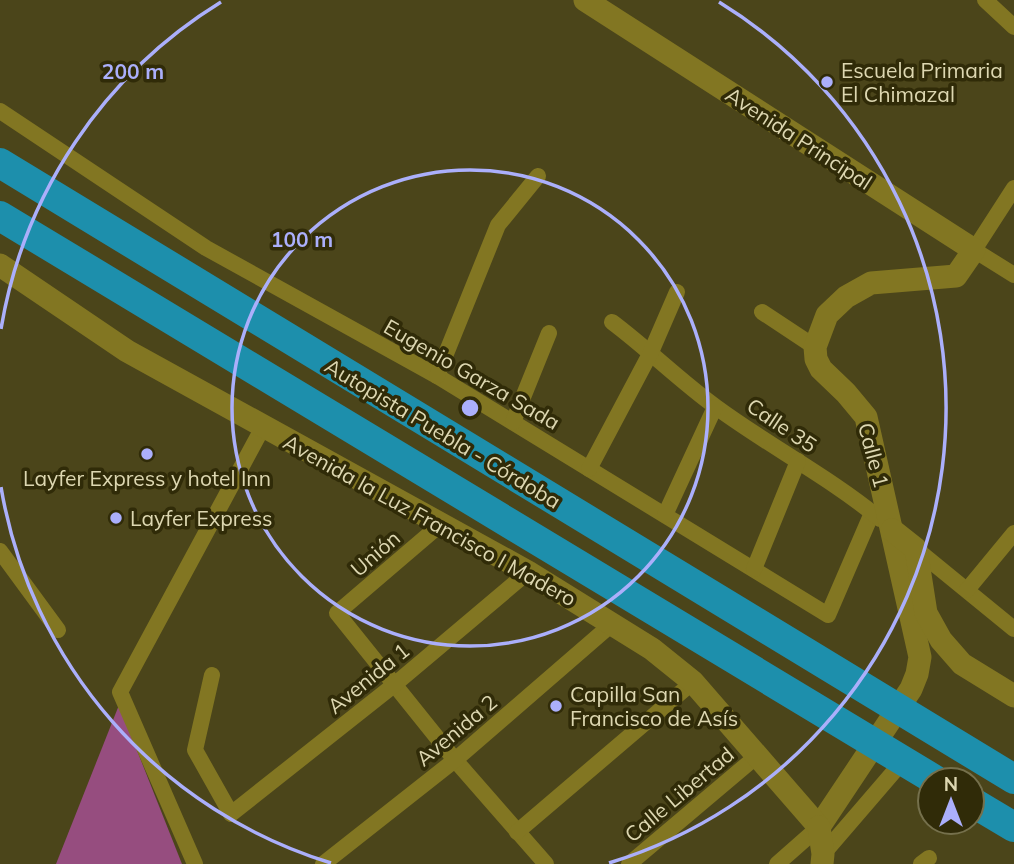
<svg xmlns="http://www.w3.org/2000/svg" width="1014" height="864" viewBox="0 0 1014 864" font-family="Mulish,sans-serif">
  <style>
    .green { fill: #964d7f }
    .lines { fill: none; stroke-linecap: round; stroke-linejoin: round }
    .street { stroke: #827622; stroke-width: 16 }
    .secondary { stroke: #827622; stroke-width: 23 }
    .highway { stroke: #1d8fac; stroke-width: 30 }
    .ring { fill: none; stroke: #abaffb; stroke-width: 3.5 }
    .poi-dot { fill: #abaffb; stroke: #302b08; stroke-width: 2.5 }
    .labels { text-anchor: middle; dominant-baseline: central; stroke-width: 7; stroke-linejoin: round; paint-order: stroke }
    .poi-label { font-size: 21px; fill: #ddd7b1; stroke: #302b08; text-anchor: start }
    .street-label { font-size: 21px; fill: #ddd7b1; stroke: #302b08 }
    .centre { fill: #abaffb; stroke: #302b08; stroke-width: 3.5 }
    .ring-label { font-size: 21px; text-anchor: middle; font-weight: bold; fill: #abaffb; stroke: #302b08; stroke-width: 7; stroke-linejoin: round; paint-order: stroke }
  </style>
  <rect width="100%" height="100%" fill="#4b451a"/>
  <!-- green -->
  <path class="green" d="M119,705L182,864H56Z"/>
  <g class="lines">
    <!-- street -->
    <g class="street">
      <path d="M985,0L1014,27"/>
      <path d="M0,111L206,248L437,376L828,615L872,513"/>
      <path d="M1014,188L974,250L1014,275"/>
      <path d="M762,312L815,347"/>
      <path d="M612,322C648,349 680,381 716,407C769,446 829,477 880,519"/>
      <path d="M437,376L498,225L538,176"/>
      <path d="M513,422L549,333"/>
      <path d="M589,469L651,352L677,292"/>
      <path d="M665,515L715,407"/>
      <path d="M441,524L337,613L455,760L546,864"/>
      <path d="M916,549L1014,629"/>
      <path d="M0,551L58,630"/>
      <path d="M754,569L798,461"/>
      <path d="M967,590L1014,533"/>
      <path d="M212,675L195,750L231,814L394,685L528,572"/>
      <path d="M517,832L693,682"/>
      <path d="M823,854L903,761"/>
      <path d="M195,864L120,692L263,427"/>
      <path d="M323,864L455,760L612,624"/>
      <path d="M629,864L757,756"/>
      <path d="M777,864L819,827"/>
      <path d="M921,864L929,858"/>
    </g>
    <!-- secondary -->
    <g class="secondary">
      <path d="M585,0L974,250L956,276L871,283L846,297L827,315L815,347L816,359L821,369L846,393L866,417L920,657L917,674L911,689L819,827"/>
      <path d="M0,265L127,351L528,572L652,649L693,682L819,827"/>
      <path d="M892,530L916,549L926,613L941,640L962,664L1014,696"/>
      <path d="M819,827L823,854L822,864"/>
    </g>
    <!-- highway -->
    <g class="highway">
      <path d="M0,163L1014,779"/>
      <path d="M0,216L935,780"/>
      <path d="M972,802L1014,827"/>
    </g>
  </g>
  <!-- distance rings -->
  <g class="ring">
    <circle cx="470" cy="408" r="238"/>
    <path d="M331 863A476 476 0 0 1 1 487M1 329A476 476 0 0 1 221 2M719 2A476 476 0 0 1 609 863"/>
  </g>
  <!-- markers -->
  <g class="poi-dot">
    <circle cx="827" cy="82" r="7"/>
    <circle cx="147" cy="454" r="7"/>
    <circle cx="116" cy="518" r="7"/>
    <circle cx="556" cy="706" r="7"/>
  </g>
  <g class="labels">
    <!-- poi labels -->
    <g class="poi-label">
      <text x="841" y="70">Escuela Primaria<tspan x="841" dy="24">El Chimazal</tspan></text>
      <text x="147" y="478" text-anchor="middle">Layfer Express y hotel Inn</text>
      <text x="130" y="518">Layfer Express</text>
      <text x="570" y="694">Capilla San<tspan x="570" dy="24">Francisco de Asís</tspan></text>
    </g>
    <!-- street labels -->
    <g class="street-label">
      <text transform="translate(799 138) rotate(33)">Avenida Principal</text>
      <text transform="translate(472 374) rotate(30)">Eugenio Garza Sada</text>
      <text transform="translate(782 425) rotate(34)">Calle 35</text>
      <text transform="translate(443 433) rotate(31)">Autopista Puebla - Córdoba</text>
      <text transform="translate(874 455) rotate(75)">Calle 1</text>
      <text transform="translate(430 520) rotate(29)">Avenida la Luz Francisco I Madero</text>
      <text transform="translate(375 553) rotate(-41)">Unión</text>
      <text transform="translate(368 678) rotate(-39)">Avenida 1</text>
      <text transform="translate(456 730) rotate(-40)">Avenida 2</text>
      <text transform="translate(679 794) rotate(-40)">Calle Libertad</text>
    </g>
  </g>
  <circle cx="470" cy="408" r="10" class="centre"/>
  <g class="ring-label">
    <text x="133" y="79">200 m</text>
    <text x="302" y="247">100 m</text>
  </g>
  <!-- north arrow -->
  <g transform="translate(951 801)"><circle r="33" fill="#302b08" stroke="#75704c" stroke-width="2"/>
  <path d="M0-5L12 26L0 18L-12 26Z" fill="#abaffb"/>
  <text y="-10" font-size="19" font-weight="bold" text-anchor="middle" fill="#ddd7b1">N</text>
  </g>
</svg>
